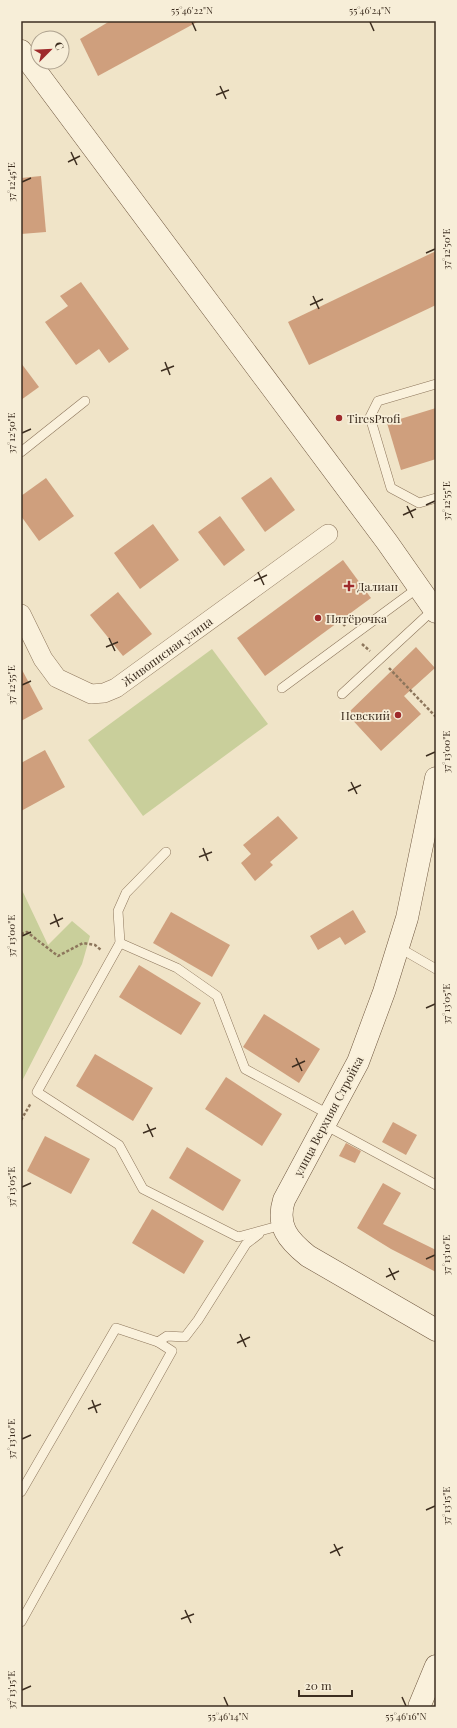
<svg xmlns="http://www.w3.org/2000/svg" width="457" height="1728" viewBox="0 0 457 1728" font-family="'Playfair Display',serif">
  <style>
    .green { fill: #c9cf9b }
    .building { fill: #cf9f7d }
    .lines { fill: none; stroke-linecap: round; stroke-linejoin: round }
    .lane-casing { stroke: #8d765c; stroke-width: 10 }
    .street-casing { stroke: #8d765c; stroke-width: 20 }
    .secondary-casing { stroke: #6f573f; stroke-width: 23 }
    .path { stroke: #8d765c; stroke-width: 2.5; stroke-dasharray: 3 2; stroke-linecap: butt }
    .lane { stroke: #faf1dc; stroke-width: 9 }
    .street { stroke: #faf1dc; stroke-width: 19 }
    .secondary { stroke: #faf1dc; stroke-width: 22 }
    .ticks { fill: none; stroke: #3d2e20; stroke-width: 1.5 }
    .poi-dot { fill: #9e2a2b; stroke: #f7eed8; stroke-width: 1.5 }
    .labels { text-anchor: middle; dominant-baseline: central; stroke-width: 3.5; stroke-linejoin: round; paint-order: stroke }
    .poi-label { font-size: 12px; fill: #3d2e20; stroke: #f7eed8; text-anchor: start }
    .street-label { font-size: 12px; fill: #3d2e20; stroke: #f7eed8 }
    .neatline { fill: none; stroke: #3d2e20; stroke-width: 1.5 }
    .ticks-label { font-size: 10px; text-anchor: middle; fill: #3d2e20 }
  </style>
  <rect width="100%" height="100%" fill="#f0e4c8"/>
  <!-- green -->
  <g class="green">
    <path d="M212,649L268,724L143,816L88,740Z"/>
    <path d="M21,888L48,945L72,921L90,936L82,964L21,1083Z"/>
  </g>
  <!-- building -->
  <g class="building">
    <path d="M110,21H199L98,76L80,39Z"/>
    <path d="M41,176L46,232L21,234V178Z"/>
    <path d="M436,251V305L309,365L288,322Z"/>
    <path d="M81,282L129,349L109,363L99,349L76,365L45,322L68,306L60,296Z"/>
    <path d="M21,363L39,387L21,400Z"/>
    <path d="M436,408V459L401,470L387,423Z"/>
    <path d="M271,477L295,510L265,532L241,498Z"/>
    <path d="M46,478L74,516L39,541L21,516V496Z"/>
    <path d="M220,516L245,550L224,566L198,532Z"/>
    <path d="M153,524L179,560L140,589L114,553Z"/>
    <path d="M343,560L371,598L265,676L237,638Z"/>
    <path d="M118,592L152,634L123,656L90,615Z"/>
    <path d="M416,647L435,668L404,696L421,714L381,751L347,714Z"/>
    <path d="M21,668L43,709L21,721Z"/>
    <path d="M45,750L65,787L21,811V763Z"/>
    <path d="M278,816L298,838L270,862L273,865L255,881L241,863L251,854L243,845Z"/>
    <path d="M353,910L366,932L345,945L340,937L318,950L310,936Z"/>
    <path d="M171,912L230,945L212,977L153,943Z"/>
    <path d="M139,965L201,1003L181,1035L119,997Z"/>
    <path d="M264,1014L320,1049L299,1083L243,1047Z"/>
    <path d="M95,1054L153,1088L133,1121L76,1086Z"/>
    <path d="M226,1077L282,1114L262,1146L205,1109Z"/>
    <path d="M393,1122L417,1135L406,1155L382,1142Z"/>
    <path d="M45,1136L90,1159L71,1194L27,1171Z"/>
    <path d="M346,1143L361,1151L355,1163L339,1156Z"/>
    <path d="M187,1147L241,1180L223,1211L169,1178Z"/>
    <path d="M383,1183L401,1193L383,1224L436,1250V1272L391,1249L357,1228Z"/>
    <path d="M152,1209L204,1241L184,1274L132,1243Z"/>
  </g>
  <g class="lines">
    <defs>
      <g id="lane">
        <path d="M436,384L378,401L370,417L391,488L419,503L436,498"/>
        <path d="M21,452L85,401"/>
        <path d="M282,688L419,587"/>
        <path d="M342,694L434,609"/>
        <path d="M166,852L126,893L118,911L120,943L37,1092L119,1145L143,1189L238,1237L282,1225"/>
        <path d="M120,943L177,968L217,996L245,1069L330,1115"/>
        <path d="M398,947L436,969"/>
        <path d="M325,1125L436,1185"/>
        <path d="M21,1492L116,1328L158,1342"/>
        <path d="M21,1622L172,1351L158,1342L167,1336L185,1337L198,1320L246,1244L259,1234"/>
      </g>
      <g id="street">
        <path id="s1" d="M21,614L43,659L57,678L91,694L104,693L116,688L328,534"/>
      </g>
      <g id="secondary">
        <path d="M21,51L387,542L436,612"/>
        <path d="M436,778L407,918L384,992L358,1062L284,1200C276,1226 288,1240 308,1256L436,1330"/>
        <path d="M419,1707L436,1666"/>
      </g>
    </defs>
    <!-- lane casing -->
    <use href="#lane" class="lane-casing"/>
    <!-- street casing -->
    <use href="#street" class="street-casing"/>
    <!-- secondary casing -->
    <use href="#secondary" class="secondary-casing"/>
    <!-- path -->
    <g class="path">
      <path d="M340,620L345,626"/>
      <path d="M362,644L370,651"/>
      <path d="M389,668L436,717"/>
      <path d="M21,934L27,932L58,956L83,943L95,945L101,950"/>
      <path d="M21,1120L31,1103"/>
    </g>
    <!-- lane -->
    <use href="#lane" class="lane"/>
    <!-- street -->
    <use href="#street" class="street"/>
    <!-- secondary -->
    <use href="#secondary" class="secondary"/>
  </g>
  <!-- ticks -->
  <path class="ticks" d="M192,22L196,31M370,22L374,31M220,86L226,99M216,95L229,90M71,152L77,165M68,162L80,156M22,182L31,178M426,253L435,249M313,296L319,309M310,305L323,299M165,362L170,375M161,371L174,366M22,433L31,429M426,505L435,501M407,506L413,518M403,515L416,509M258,572L264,585M254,581L267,575M109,638L115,651M106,647L118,642M22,685L31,681M426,756L435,752M351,782L357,794M348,791L361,785M203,848L208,861M199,857L212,852M54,914L59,927M50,924L63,918M22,936L31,932M426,1008L435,1004M296,1058L302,1071M292,1067L305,1061M147,1124L153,1137M143,1133L156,1128M22,1187L31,1183M426,1259L435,1255M389,1268L395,1280M386,1277L399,1271M240,1334L246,1347M237,1343L250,1337M92,1400L97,1413M88,1409L101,1404M22,1439L31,1435M426,1510L435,1506M334,1544L340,1556M330,1553L343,1547M185,1610L191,1623M181,1619L194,1614M22,1690L31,1686M224,1697L228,1706M402,1697L406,1706"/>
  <!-- markers -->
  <g class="poi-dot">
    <circle cx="339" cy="418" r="4"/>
    <path d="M347 580h4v4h4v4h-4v4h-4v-4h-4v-4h4z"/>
    <circle cx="318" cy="618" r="4"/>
    <circle cx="398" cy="715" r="4"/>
  </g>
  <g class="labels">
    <!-- poi labels -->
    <g class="poi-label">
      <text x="347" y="418">TiresProfi</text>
      <text x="357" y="586">Далиан</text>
      <text x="326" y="618">Пятёрочка</text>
      <text x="390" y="715" text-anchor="end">Невский</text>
    </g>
    <!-- street labels -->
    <g class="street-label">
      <text stroke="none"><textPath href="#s1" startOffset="200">Живописная улица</textPath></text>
      <text transform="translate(328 1116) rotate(-62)">улица Верхняя Стройка</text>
    </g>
  </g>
  <!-- border -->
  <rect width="457" height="1728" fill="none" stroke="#f7eed8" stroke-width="44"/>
  <!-- north arrow -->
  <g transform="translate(50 50) rotate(66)"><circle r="19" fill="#f7eed8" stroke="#ada18e"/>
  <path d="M0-3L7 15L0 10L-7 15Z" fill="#9e2a2b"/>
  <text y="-6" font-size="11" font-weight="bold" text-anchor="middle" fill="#3d2e20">С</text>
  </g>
  <!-- scale -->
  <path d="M299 1690v6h53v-6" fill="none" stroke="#3d2e20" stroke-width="2"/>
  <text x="305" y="1690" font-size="12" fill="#3d2e20" stroke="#f7eed8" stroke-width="3" paint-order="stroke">20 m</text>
  <rect x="22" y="22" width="413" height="1684" class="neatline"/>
  <g class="ticks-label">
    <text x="192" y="14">55°46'22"N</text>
    <text x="370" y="14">55°46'24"N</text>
    <text transform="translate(11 182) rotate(-90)" y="4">37°12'45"E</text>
    <text transform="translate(446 249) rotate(-90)" y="4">37°12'50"E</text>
    <text transform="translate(11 433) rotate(-90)" y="4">37°12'50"E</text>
    <text transform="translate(446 501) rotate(-90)" y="4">37°12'55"E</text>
    <text transform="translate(11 685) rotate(-90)" y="4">37°12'55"E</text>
    <text transform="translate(446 752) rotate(-90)" y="4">37°13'00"E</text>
    <text transform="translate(11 936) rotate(-90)" y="4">37°13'00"E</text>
    <text transform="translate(446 1004) rotate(-90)" y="4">37°13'05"E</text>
    <text transform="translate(11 1187) rotate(-90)" y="4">37°13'05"E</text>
    <text transform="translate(446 1255) rotate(-90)" y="4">37°13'10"E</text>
    <text transform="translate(11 1439) rotate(-90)" y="4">37°13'10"E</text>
    <text transform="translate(446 1506) rotate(-90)" y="4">37°13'15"E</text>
    <text transform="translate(11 1690) rotate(-90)" y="4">37°13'15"E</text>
    <text x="228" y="1720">55°46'14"N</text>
    <text x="406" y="1720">55°46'16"N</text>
  </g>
</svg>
